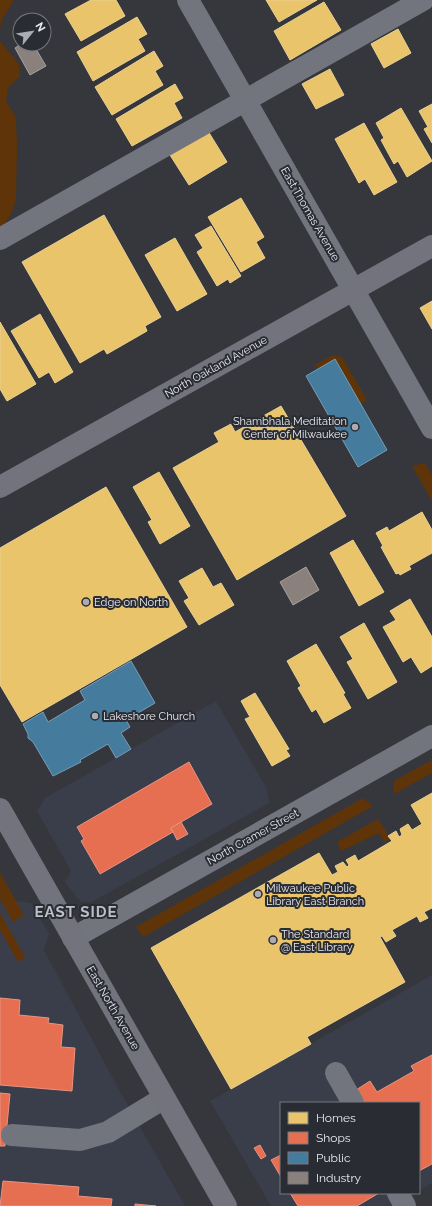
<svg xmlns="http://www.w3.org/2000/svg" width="432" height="1206" viewBox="0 0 432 1206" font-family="Raleway,sans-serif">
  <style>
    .built { fill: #3a3d4a }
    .green { fill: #5f3408 }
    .homes { fill: #e9c46a; stroke: #e9d092 }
    .shops { fill: #e76f51; stroke: #e89481 }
    .public { fill: #457b9d; stroke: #769db6 }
    .industry { fill: #8a817c; stroke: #a7a19f }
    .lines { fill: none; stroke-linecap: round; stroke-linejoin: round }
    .minor { stroke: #72747e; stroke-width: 22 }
    .major { stroke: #72737d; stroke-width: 22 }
    .poi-dot { fill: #abacb1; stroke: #2a2c34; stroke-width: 1.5 }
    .labels { text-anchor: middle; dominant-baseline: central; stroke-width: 4; stroke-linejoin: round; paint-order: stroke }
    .street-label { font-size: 11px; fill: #eaebf0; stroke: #2a2c34 }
    .poi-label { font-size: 11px; fill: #eaebf0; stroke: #2a2c34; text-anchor: start }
    .district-label { font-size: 15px; font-weight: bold; letter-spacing: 1px; fill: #bcbec8; stroke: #2a2c34 }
  </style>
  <rect width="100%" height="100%" fill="#36373c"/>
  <!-- built -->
  <g class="built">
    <path d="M216,701L267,789L269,803L92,902H82L77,898L65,882L71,871L37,811L45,798Z"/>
    <path d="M0,873L16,901L31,903L49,934L44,950L118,1088L185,1206H0Z"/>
    <path d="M432,975V1183L419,1191V1103H281V1193H415L391,1206H271L210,1101Z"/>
  </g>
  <!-- green -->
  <g class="green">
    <path d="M0,0H14L1,21L0,32Z"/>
    <path d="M0,41L19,64L20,76L8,88L6,101L16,118L17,146L16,200L11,214L0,231Z"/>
    <path d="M332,355L342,357L367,400L360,404L318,369L315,365Z"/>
    <path d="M425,463L432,475V501L412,466Z"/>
    <path d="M432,760V773L394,794V781Z"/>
    <path d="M363,798L373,806L143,937L136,927Z"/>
    <path d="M378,819L390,838L384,842L379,833L341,851L337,842Z"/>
    <path d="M0,873L24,915L13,922L0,899Z"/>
    <path d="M0,913L25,957L18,962L0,930Z"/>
  </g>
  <!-- homes -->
  <g class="homes">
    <path d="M91,0H116L125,16L81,41L65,14Z"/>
    <path d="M266,0H317L279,22Z"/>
    <path d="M324,2L341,30L290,60L274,31Z"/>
    <path d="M137,17L147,34L138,39L145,51L93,81L77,52Z"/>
    <path d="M398,29L411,53L384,68L371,44Z"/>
    <path d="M154,51L163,66L155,71L163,85L112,115L95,87Z"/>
    <path d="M330,69L344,95L316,109L302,84Z"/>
    <path d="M175,84L183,98L174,103L182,118L132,146L116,119Z"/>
    <path d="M432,104V143L424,129L428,127L419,111Z"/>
    <path d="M401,108L432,161L407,177L398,161L394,164L381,140L384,138L376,123Z"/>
    <path d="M364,123L397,182L374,195L365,179L359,183L335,139Z"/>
    <path d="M208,131L227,162L189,185L170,155Z"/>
    <path d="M241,198L264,237L256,242L265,258L241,272L208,217Z"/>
    <path d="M104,215L161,317L145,326L147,331L107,354L104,349L80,363L22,262Z"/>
    <path d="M211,226L241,276L230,283L228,279L217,286L197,252L203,248L195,235Z"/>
    <path d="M175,238L207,294L177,311L145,255Z"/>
    <path d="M432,301V329L420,308Z"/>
    <path d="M40,314L73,372L55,383L49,372L39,378L11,331Z"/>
    <path d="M0,322L36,384L7,401L0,389Z"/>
    <path d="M281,406L346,516L237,580L173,468L219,442L214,433L231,424L235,432Z"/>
    <path d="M159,472L190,526L160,544L148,522L152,520L133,487Z"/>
    <path d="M106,487L187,627L22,722L0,685V548Z"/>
    <path d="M422,512L432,530V553L409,566L411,569L400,575L399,573L396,574L381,547L383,546L376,533L387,527L389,531Z"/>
    <path d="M353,540L384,592L359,606L330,553Z"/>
    <path d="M202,568L213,587L221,583L234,605L199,625L184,601L189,598L179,581Z"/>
    <path d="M410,599L432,637V666L421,673L411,657L403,662L383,627L396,620L390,611Z"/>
    <path d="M364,623L397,682L368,699L347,662L353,659L340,637Z"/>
    <path d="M316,644L345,693L343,694L351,708L324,723L316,709L312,712L298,688L301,686L287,661Z"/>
    <path d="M255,693L289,749L286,750L290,756L272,766L245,719L250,717L241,701Z"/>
    <path d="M432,793V908L424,912L428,918L420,922L417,916L392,930L396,936L386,942L382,936L380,937L405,982L307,1037L311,1044L231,1089L151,948L319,853L332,875L338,872L335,866L343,862L347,867L349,865L346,860L355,855L358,861L392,841L388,836L396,831L399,837L402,835L400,829L408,824L412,830L422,824L411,805Z"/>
  </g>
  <!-- shops -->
  <g class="shops">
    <path d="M189,762L212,804L171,828L173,832L100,874L81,841L84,839L77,827Z"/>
    <path d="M181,822L188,834L177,840L171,828Z"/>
    <path d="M0,998L20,1000L19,1015L49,1018L48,1023L63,1025L61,1047L75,1048L72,1091L0,1085Z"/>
    <path d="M432,1055V1164L419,1171V1103H363L356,1090L370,1081L377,1092L414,1071L411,1066Z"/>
    <path d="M0,1093L10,1094L5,1146H0Z"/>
    <path d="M260,1145L266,1156L261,1159L254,1148Z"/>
    <path d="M281,1155V1177L271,1160Z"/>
    <path d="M3,1181L79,1187L78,1196L112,1199L111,1206H0Z"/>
    <path d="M290,1193H379L357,1206H298Z"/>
    <path d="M135,1204L156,1206H135Z"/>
  </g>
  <!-- public -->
  <g class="public">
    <path d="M335,359L387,450L358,467L306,376Z"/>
    <path d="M131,661L155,703L126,720L130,727L121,733L131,749L116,758L108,744L80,760L81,762L53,776L33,742L28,738V734L23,724L43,712L48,722L85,700L80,691Z"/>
  </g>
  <!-- industry -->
  <g class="industry">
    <path d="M21,44H33L46,66L30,75L15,48Z"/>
    <path d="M306,567L319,590L293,605L280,582Z"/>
  </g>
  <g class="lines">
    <!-- minor -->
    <g class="minor">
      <path d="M188,0L432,428"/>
      <path d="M0,239L423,0"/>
      <path d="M73,938L432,736"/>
      <path d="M336,1073L353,1103"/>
      <path d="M12,1135L80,1140L108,1132L164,1098"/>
      <path d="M398,1193L405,1206"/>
    </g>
    <!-- major -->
    <g class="major">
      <path d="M0,487L432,246"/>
      <path d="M0,809L226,1206"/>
    </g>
  </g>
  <!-- markers -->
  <g class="poi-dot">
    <circle cx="355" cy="427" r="4"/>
    <circle cx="86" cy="602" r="4"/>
    <circle cx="95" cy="716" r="4"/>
    <circle cx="258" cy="894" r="4"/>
    <circle cx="273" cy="940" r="4"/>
  </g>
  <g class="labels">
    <!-- street labels -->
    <g class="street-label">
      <text transform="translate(310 214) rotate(60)">East Thomas Avenue</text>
      <text transform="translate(216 367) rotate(-29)">North Oakland Avenue</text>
      <text transform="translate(253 837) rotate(-29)">North Cramer Street</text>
      <text transform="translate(113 1008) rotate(60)">East North Avenue</text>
    </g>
    <!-- poi labels -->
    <g class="poi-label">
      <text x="347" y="421" text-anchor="end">Shambhala Meditation<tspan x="347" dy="13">Center of Milwaukee</tspan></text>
      <text x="94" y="602">Edge on North</text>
      <text x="103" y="716">Lakeshore Church</text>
      <text x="266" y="888">Milwaukee Public<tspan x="266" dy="13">Library East Branch</tspan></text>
      <text x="281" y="934">The Standard<tspan x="281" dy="13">@ East Library</tspan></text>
    </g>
    <!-- district labels -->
    <g class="district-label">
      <text x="76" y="912">EAST SIDE</text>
    </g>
  </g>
  <!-- legend -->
  <rect x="280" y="1102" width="140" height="92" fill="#2a2c34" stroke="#77787f"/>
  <rect x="288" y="1112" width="20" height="12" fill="#e9c46a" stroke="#77787f"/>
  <text x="316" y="1122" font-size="12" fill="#eaebf0">Homes</text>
  <rect x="288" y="1132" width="20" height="12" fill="#e76f51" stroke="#77787f"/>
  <text x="316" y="1142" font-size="12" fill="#eaebf0">Shops</text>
  <rect x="288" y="1152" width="20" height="12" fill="#457b9d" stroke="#77787f"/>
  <text x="316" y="1162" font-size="12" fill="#eaebf0">Public</text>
  <rect x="288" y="1172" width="20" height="12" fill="#8a817c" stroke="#77787f"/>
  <text x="316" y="1182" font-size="12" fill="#eaebf0">Industry</text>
  <!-- north arrow -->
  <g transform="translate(32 32) rotate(60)"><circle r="19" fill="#2a2c34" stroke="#77787f"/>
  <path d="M0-3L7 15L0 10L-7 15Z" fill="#abacb1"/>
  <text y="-6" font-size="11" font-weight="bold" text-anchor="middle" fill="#eaebf0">N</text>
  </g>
</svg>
